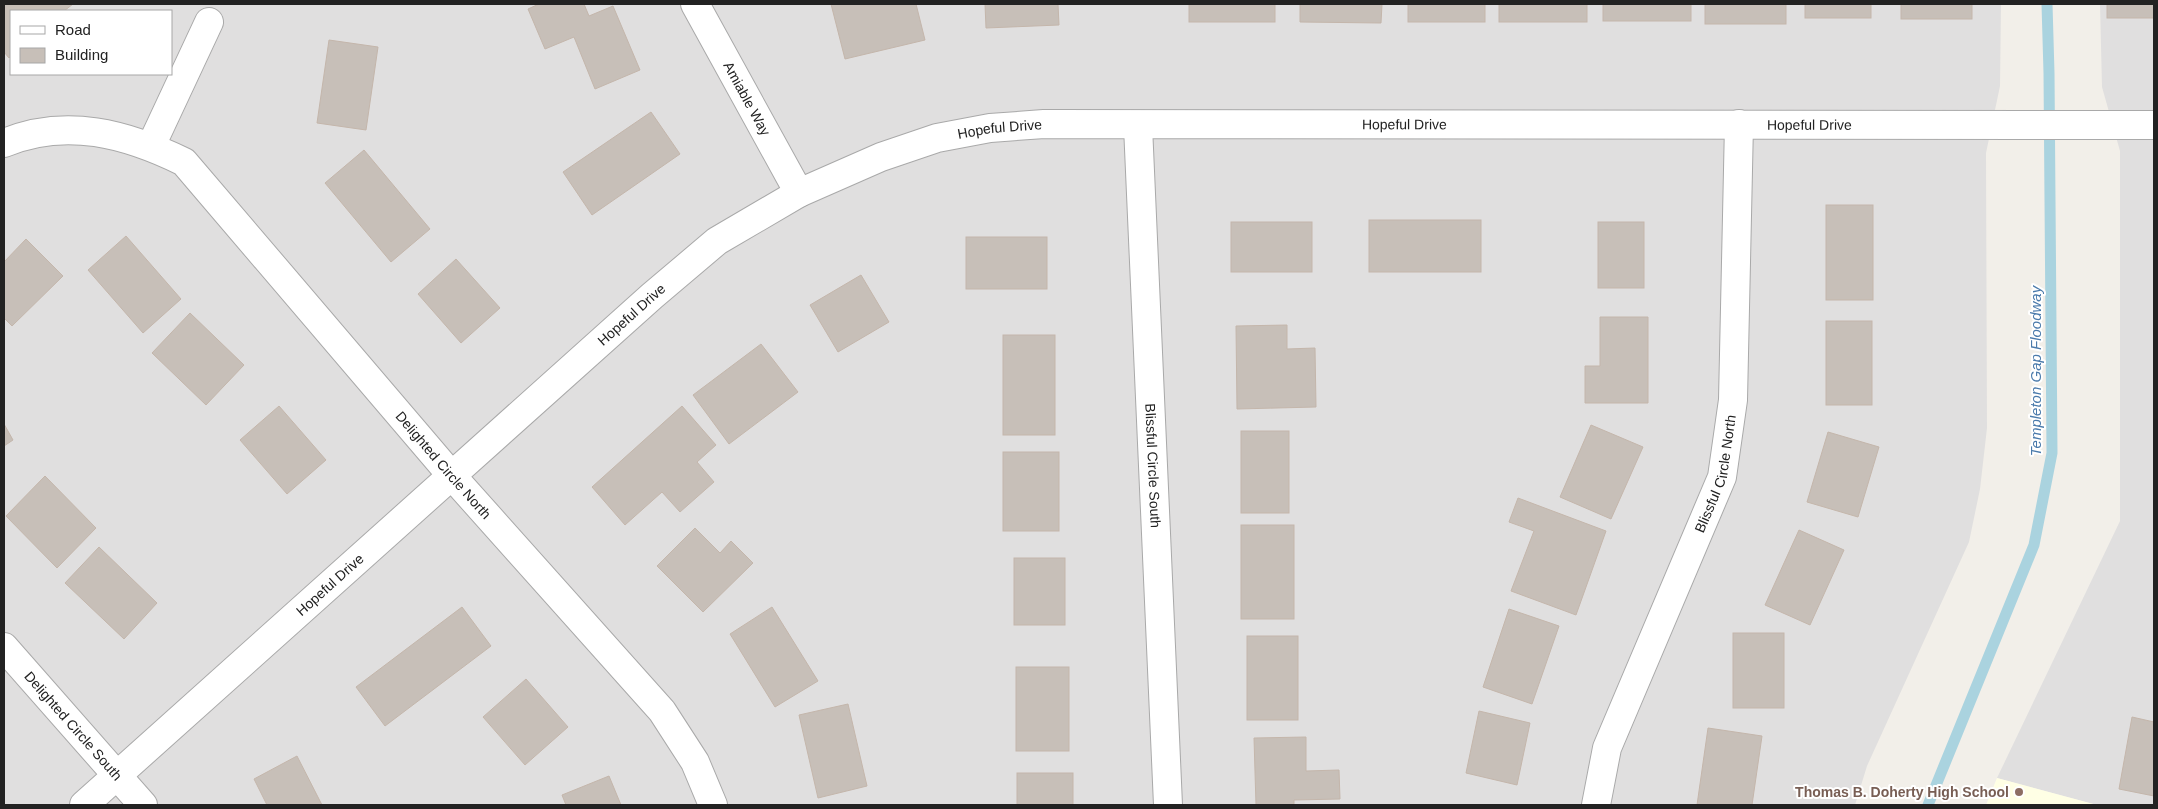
<svg xmlns="http://www.w3.org/2000/svg" width="2158" height="809" viewBox="0 0 2158 809" font-family="Helvetica,sans-serif">
  <style>
    .residential { fill: #e0dfdf; fill-rule: evenodd }
    .education { fill: #ffffe5 }
    .lines { fill: none; stroke-linecap: round; stroke-linejoin: round }
    .stream { stroke: #aad3df; stroke-width: 11 }
    .building { fill: #c7bfb8; stroke: #c4b6ab }
    .minor-casing { stroke: #a9a9a9; stroke-width: 30 }
    .minor { stroke: #fff; stroke-width: 28 }
    .education-dot { fill: #8d6e63; stroke: #fff; stroke-width: 2 }
    .labels { text-anchor: middle; dominant-baseline: central; stroke-width: 4; stroke-linejoin: round; paint-order: stroke }
    .street-label { font-size: 14px; fill: #222; stroke: #fff }
    .education-label { font-size: 14px; font-weight: bold; fill: #785e54; stroke: #fff; text-anchor: end }
    .water-label { font-size: 15px; font-style: italic; fill: #4a7aab; stroke: #fff }
  </style>
  <rect width="100%" height="100%" fill="#f2efe9"/>
  <!-- residential -->
  <g class="residential">
    <path d="M4,4H2001L2000,86L1986,153L1987,428L1980,489L1969,542L1867,766L1855,805H4ZM11,11H171V74H11Z"/>
    <path d="M2100,4H2154V805H2097L1997,778L2120,521V151L2102,87Z"/>
  </g>
  <!-- education -->
  <path class="education" d="M1997,778L2097,805H1986Z"/>
  <g class="lines">
    <!-- stream -->
    <path class="stream" d="M1928,805L2034,545L2052,453L2049,73L2047,4"/>
  </g>
  <!-- building -->
  <g class="building">
    <path d="M4,4H73L64,11H11V56L9,58L4,52Z"/>
    <path d="M539,4H584L589,16L613,6L640,70L595,89L574,37L545,49L528,9Z"/>
    <path d="M831,4H916L925,40L845,59Z"/>
    <path d="M985,4H1058L1059,25L986,28Z"/>
    <rect x="1189" y="4" width="86" height="18"/>
    <path d="M1300,4H1382L1381,23L1300,22Z"/>
    <rect x="1408" y="4" width="77" height="18"/>
    <rect x="1499" y="4" width="88" height="18"/>
    <rect x="1603" y="4" width="88" height="17"/>
    <rect x="1705" y="4" width="81" height="20"/>
    <rect x="1805" y="4" width="66" height="14"/>
    <rect x="1901" y="4" width="71" height="15"/>
    <rect x="2107" y="4" width="47" height="14"/>
    <path d="M329,40L378,47L366,130L317,123Z"/>
    <path d="M651,112L680,154L592,215L563,172Z"/>
    <path d="M364,150L430,229L391,262L325,183Z"/>
    <rect x="1826" y="205" width="47" height="95"/>
    <rect x="1369" y="220" width="112" height="52"/>
    <rect x="1231" y="222" width="81" height="50"/>
    <rect x="1598" y="222" width="46" height="66"/>
    <path d="M126,236L181,299L143,333L88,270Z"/>
    <rect x="966" y="237" width="81" height="52"/>
    <path d="M26,239L63,276L12,326L4,318V262Z"/>
    <path d="M456,259L500,308L461,343L418,294Z"/>
    <path d="M861,275L889,322L838,352L810,305Z"/>
    <path d="M190,313L244,365L206,405L152,353Z"/>
    <path d="M1600,317H1648V403H1585V366H1600Z"/>
    <rect x="1826" y="321" width="46" height="84"/>
    <path d="M1287,325V349L1315,348L1316,407L1237,409L1236,326Z"/>
    <rect x="1003" y="335" width="52" height="100"/>
    <path d="M761,344L798,392L729,444L693,395Z"/>
    <path d="M279,406L326,460L287,494L240,440Z"/>
    <path d="M682,406L716,445L697,462L714,482L680,512L662,492L625,525L592,487Z"/>
    <path d="M4,424L13,440L4,446Z"/>
    <path d="M1591,425L1643,447L1611,519L1560,497Z"/>
    <rect x="1241" y="431" width="48" height="82"/>
    <path d="M1828,432L1879,447L1858,517L1807,502Z"/>
    <rect x="1003" y="452" width="56" height="79"/>
    <path d="M45,476L96,528L57,568L6,516Z"/>
    <path d="M1518,498L1606,531L1576,615L1511,591L1534,531L1509,522Z"/>
    <rect x="1241" y="525" width="53" height="94"/>
    <path d="M695,528L720,553L731,541L753,563L703,612L657,566Z"/>
    <path d="M1799,530L1844,550L1810,625L1765,605Z"/>
    <path d="M99,547L157,603L124,639L65,583Z"/>
    <rect x="1014" y="558" width="51" height="67"/>
    <path d="M462,607L491,646L385,726L356,687Z"/>
    <path d="M772,607L818,681L775,707L730,634Z"/>
    <path d="M1509,609L1559,626L1532,704L1483,687Z"/>
    <rect x="1733" y="633" width="51" height="75"/>
    <rect x="1247" y="636" width="51" height="84"/>
    <rect x="1016" y="667" width="53" height="84"/>
    <path d="M526,679L568,727L525,765L483,717Z"/>
    <path d="M848,704L867,786L818,798L799,715Z"/>
    <path d="M1479,711L1530,723L1517,785L1466,773Z"/>
    <path d="M2132,717L2154,722V796L2119,789Z"/>
    <path d="M1708,728L1762,736L1752,805H1697Z"/>
    <path d="M1306,737V771L1339,770L1340,799L1294,800V805H1256L1254,738Z"/>
    <path d="M297,756L322,805H267L254,779Z"/>
    <rect x="1017" y="773" width="56" height="32"/>
    <path d="M609,776L621,805H566L562,795Z"/>
  </g>
  <g class="lines">
    <defs>
      <g id="minor">
        <path id="s1" d="M695,4L799,193"/>
        <path id="s2" d="M1138,126L1168,805"/>
        <path id="s3" d="M4,143C66,117 127,134 184,162L452,476L662,711L695,762L713,805"/>
        <path d="M151,146L209,22"/>
        <path id="s4" d="M4,647L143,805"/>
        <path id="s5" d="M84,805L652,296L717,241L799,193L881,157L937,138L990,128L1044,124L2154,125"/>
        <path id="s6" d="M1596,805L1607,748L1722,477L1733,400L1739,124"/>
      </g>
    </defs>
    <!-- minor casing -->
    <use href="#minor" class="minor-casing"/>
    <!-- minor -->
    <use href="#minor" class="minor"/>
  </g>
  <!-- markers -->
  <circle class="education-dot" cx="2019" cy="792" r="5"/>
  <g class="labels">
    <!-- street labels -->
    <g class="street-label">
      <text stroke="none"><textPath href="#s1" startOffset="108">Amiable Way</textPath></text>
      <text stroke="none"><textPath href="#s5" startOffset="1965">Hopeful Drive</textPath></text>
      <text stroke="none"><textPath href="#s5" startOffset="1560">Hopeful Drive</textPath></text>
      <text stroke="none"><textPath href="#s5" startOffset="1155">Hopeful Drive</textPath></text>
      <text stroke="none"><textPath href="#s5" startOffset="735">Hopeful Drive</textPath></text>
      <text stroke="none"><textPath href="#s3" startOffset="586">Delighted Circle North</textPath></text>
      <text stroke="none"><textPath href="#s2" startOffset="340">Blissful Circle South</textPath></text>
      <text stroke="none"><textPath href="#s6" startOffset="354">Blissful Circle North</textPath></text>
      <text stroke="none"><textPath href="#s5" startOffset="330">Hopeful Drive</textPath></text>
      <text stroke="none"><textPath href="#s4" startOffset="105">Delighted Circle South</textPath></text>
    </g>
    <!-- education labels -->
    <g class="education-label">
      <text x="2009" y="792">Thomas B. Doherty High School</text>
    </g>
    <!-- water labels -->
    <g class="water-label">
      <text transform="translate(2035 371) rotate(-90)">Templeton Gap Floodway</text>
    </g>
  </g>
  <!-- border -->
  <rect width="2158" height="809" fill="none" stroke="#222222" stroke-width="10"/>
  <!-- legend -->
  <rect x="10" y="10" width="162" height="65" fill="#ffffff" stroke="#a7a7a7"/>
  <rect x="20" y="26" width="25" height="8" fill="#ffffff" stroke="#a7a7a7"/>
  <text x="55" y="35" font-size="15" fill="#222222">Road</text>
  <rect x="20" y="48" width="25" height="15" fill="#c7bfb8" stroke="#a7a7a7"/>
  <text x="55" y="60" font-size="15" fill="#222222">Building</text>
</svg>
